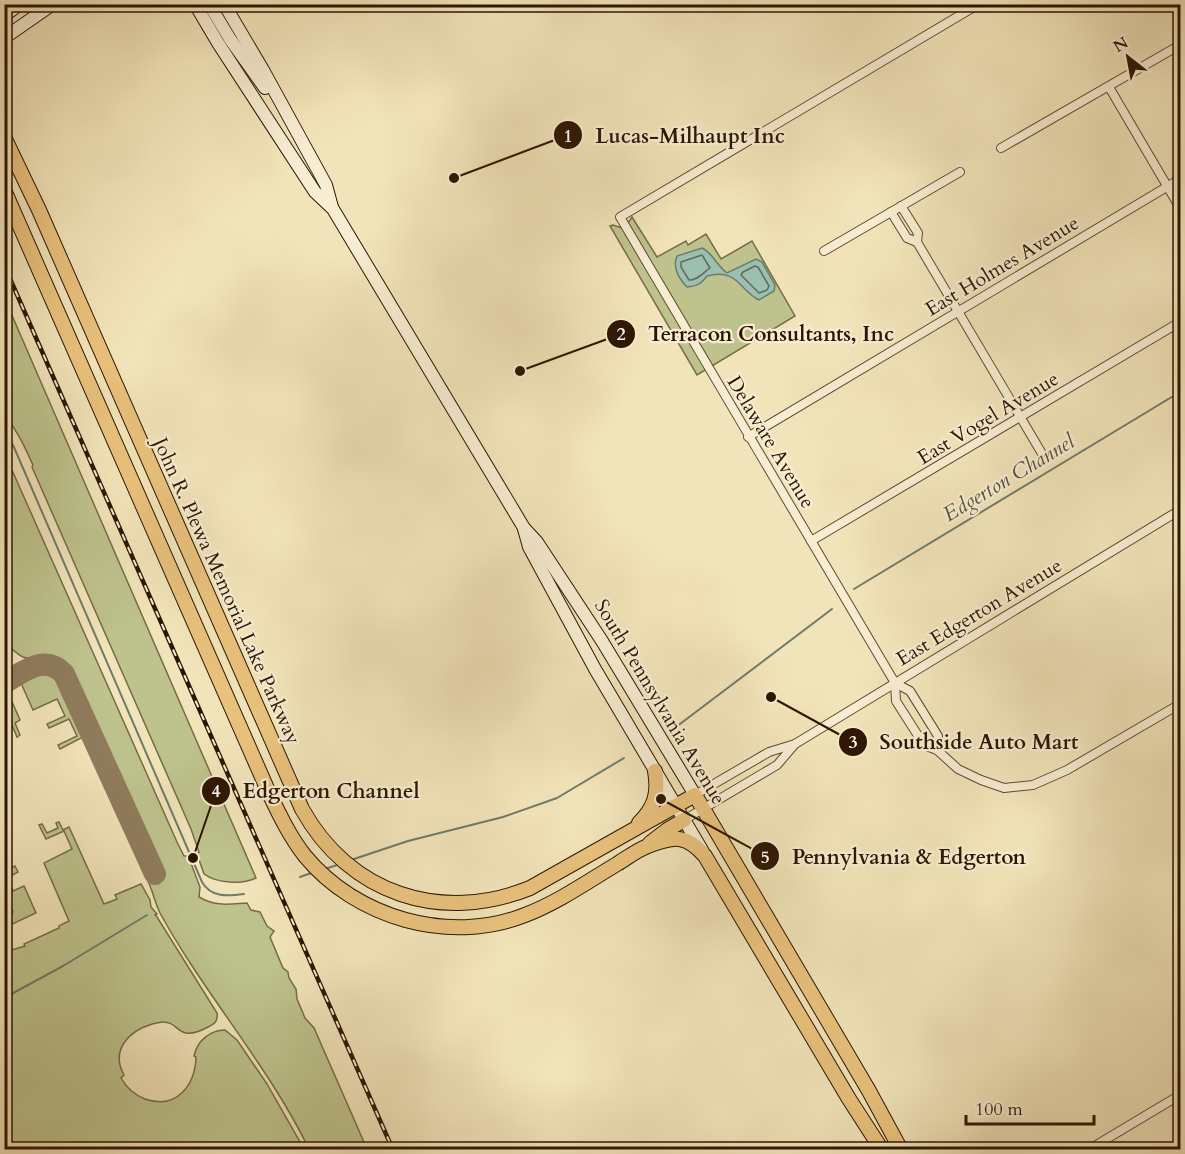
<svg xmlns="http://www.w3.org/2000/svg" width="1185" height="1154" viewBox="0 0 1185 1154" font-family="Cardo,serif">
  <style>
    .green { fill: #bec38d; stroke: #756c46; stroke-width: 1.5 }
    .water { fill: #9bbfb0; stroke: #6f7b6a; stroke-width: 1.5 }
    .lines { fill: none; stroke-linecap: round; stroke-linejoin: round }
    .shore { stroke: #646a58; stroke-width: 1.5 }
    .stream { stroke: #6f7b6a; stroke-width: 2 }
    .taxiway { stroke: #8f7c5d; stroke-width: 22 }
    .street-casing { stroke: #5e492e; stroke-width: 10 }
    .secondary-casing { stroke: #2c1500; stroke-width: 14 }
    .primary-casing { stroke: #2c1500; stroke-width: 16 }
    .street { stroke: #f7edd2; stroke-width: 8 }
    .secondary { stroke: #f7edd2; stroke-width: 12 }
    .primary { stroke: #e9c27d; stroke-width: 14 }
    .rail-casing { stroke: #2c1500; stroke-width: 4.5 }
    .rail { stroke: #f7edd2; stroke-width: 2; stroke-dasharray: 7; stroke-linecap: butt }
    .labels { text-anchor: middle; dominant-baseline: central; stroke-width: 4.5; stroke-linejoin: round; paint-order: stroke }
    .street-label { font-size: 20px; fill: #2c1500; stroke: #f7edd2 }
    .water-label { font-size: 21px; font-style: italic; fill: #53503e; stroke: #f7edd2 }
    .leader { fill: none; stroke: #2c1500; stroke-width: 2 }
    .callout-dot { fill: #2c1500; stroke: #f7edd2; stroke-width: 2 }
    .mark-label { font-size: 18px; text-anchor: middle; font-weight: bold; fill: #fff }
    .callout-label { font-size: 21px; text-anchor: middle; font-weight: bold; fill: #2c1500; stroke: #f7edd2; stroke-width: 4.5; stroke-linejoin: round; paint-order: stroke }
  </style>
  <rect width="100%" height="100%" fill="#f2e4ba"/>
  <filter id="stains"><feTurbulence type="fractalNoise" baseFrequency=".00333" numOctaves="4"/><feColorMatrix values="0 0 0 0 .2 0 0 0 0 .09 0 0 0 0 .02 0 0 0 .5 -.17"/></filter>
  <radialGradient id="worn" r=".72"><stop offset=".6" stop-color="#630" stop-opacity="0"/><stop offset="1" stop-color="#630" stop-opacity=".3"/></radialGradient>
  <!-- green -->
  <g class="green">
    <path d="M632,217L657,257L686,241L688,245L706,234L721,259L752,241L795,316L697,375L610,226L613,225L622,228L628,223Z"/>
    <path d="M4,297L256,878C243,885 216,883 204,874L197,854L199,852L191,829L32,467L33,465C25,448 18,431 5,416Z"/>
    <path d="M4,452L177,842L184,856H188L189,858L200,887L199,897C216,907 229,904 247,903L251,910L260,912L267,926L274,931L270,937L283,968L288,972L289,978L296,989L297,999L305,1018L314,1028L367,1149H309C268,1065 205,995 160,913C155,903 153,892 148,881L162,873L71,673C56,649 42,664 23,657C16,654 10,647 5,642Z"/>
    <path d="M45,673L53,675L60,682L85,736L60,749L58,745L77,736L69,719L49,728L47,724L65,716L57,699L33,710L21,683L30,677Z"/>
    <path d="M5,692L9,695L20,720L15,723L20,735L17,737L12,725L5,728Z"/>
    <path d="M59,822L63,830L69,827L104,904L117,899L115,895L141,884L150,900L151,907L157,914L155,915L157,917L217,1013C218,1021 215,1024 208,1027C176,1044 181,1021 162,1022C136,1025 108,1046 124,1075L121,1078C126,1087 135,1095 145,1099C176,1110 195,1086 196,1057L194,1056C197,1041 210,1030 225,1030L237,1040L267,1084L304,1149H5V952L25,946L24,944L59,928V926L69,921L44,863L72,849L64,831L46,839L39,825L42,824L47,833L58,828L56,823Z"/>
    <path d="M15,866L18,872L7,878L13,891L24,886L36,913L8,926L5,921L9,919L7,915L13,912L11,908L5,910V871Z"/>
  </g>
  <!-- water -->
  <path class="water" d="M702,248C713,253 717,266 727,273L756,259L762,262L775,285L774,291L759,300C739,290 738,268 707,276C701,284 697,286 687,287C679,279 672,267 677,256Z"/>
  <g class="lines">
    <!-- shore -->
    <g class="shore">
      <path d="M702,255L710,268C704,272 697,281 689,280L681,267V262Z"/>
      <path d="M755,266L758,267L769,286L767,290L759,293L741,275L743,272Z"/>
    </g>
    <!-- stream -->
    <g class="stream">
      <path d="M4,432L13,445L202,882C211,898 228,896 244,894"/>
      <path d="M854,589L1180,392"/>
      <path d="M676,727L832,609"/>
      <path d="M351,860L408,841L503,817L557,798L624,758"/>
      <path d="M325,869L340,864"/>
      <path d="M300,877L314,872"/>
      <path d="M4,998L63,966L147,915"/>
    </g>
    <!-- taxiway -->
    <path class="taxiway" d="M4,683C23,672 45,653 64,674L155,874"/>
    <defs>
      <g id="street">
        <path d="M979,4L620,217L895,683L896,701L924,745L937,750L958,769L981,780L1004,788L1033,785L1067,770L1180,704"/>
        <path d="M1109,87L1180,208"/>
        <path d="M1001,148L1180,45"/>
        <path d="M901,206L918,233L917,242L1044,457"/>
        <path d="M891,212L907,238L917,242"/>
        <path d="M824,251L960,172"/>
        <path d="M748,437L1180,179"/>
        <path d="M811,541L1180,322"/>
        <path d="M895,683L910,691L938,736L937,750"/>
        <path d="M695,795L769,752L795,744L1180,510"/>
        <path d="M684,820L777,765L795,744"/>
        <path d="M1088,1150L1180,1095"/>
      </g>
      <g id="secondary">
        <path d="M195,4L218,43L315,192L333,209L524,528L537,542L602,641L695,795"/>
        <path d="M209,4L230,39L265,88"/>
        <path d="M224,4L263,70L326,185L332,207"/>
        <path d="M4,16L20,4"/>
        <path d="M4,38L53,4"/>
        <path d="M524,529L529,547L595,669L702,850"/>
      </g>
      <g id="primary">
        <path d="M4,137L39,210L302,809C349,894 441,924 530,888L695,795L869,1091L901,1150"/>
        <path d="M4,190L269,793C279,814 290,837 305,856C356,918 449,945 525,915C557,903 587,882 617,864C627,858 637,850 648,846C674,836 686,834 705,856L849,1099L882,1150"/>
        <path d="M639,823C655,807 659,793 655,771"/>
        <path d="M650,843L667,830L684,820"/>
      </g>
    </defs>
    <!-- street casing -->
    <use href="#street" class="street-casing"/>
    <!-- secondary casing -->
    <use href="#secondary" class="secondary-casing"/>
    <!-- primary casing -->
    <use href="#primary" class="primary-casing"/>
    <!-- street -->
    <use href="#street" class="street"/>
    <!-- secondary -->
    <use href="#secondary" class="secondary"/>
    <!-- primary -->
    <use href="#primary" class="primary"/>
    <defs>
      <path id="rail" d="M4,265L393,1150"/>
    </defs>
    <!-- rail casing -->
    <use href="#rail" class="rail-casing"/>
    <!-- rail -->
    <use href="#rail" class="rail"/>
  </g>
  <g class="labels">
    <!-- street labels -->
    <g class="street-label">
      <text transform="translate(1002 266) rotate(-31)">East Holmes Avenue</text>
      <text transform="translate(988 418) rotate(-31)">East Vogel Avenue</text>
      <text transform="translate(771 442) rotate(59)">Delaware Avenue</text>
      <text transform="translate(227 591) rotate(66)">John R. Plewa Memorial Lake Parkway</text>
      <text transform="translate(979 612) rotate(-31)">East Edgerton Avenue</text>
      <text transform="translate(660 702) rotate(59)">South Pennsylvania Avenue</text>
    </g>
    <!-- water labels -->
    <g class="water-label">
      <text transform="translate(1009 478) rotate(-31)">Edgerton Channel</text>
    </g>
  </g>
  <!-- callouts -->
  <path class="leader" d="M454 178L568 135M520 371L621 334M771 697L853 742M193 858L216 791M661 799L765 856"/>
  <g class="callout-dot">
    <circle cx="454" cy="178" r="6"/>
    <circle cx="520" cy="371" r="6"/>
    <circle cx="771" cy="697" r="6"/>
    <circle cx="193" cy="858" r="6"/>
    <circle cx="661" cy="799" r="6"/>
    <circle cx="568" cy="135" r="15"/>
    <circle cx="621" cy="334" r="15"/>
    <circle cx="853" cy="742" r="15"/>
    <circle cx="216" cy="791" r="15"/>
    <circle cx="765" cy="856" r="15"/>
  </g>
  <g class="mark-label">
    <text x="568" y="142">1</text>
    <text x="621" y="340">2</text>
    <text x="853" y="748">3</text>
    <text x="216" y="797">4</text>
    <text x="765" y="863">5</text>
  </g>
  <g class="callout-label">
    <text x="690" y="143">Lucas-Milhaupt Inc</text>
    <text x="771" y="341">Terracon Consultants, Inc</text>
    <text x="979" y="749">Southside Auto Mart</text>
    <text x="331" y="798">Edgerton Channel</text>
    <text x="909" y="864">Pennylvania &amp; Edgerton</text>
  </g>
  <!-- margin -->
  <rect width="1185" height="1154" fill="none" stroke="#f2e4ba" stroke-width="24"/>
  <rect x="6" y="6" width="1173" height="1142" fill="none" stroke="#2c1500" stroke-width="3"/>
  <rect x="12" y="12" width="1161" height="1130" fill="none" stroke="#2c1500" stroke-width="1.5"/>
  <!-- north arrow -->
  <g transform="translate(1128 57) rotate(329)" stroke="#f7edd2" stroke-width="4.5" paint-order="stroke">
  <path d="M0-4.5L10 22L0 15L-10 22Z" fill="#2c1500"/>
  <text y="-9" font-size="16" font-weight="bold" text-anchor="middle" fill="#2c1500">N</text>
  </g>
  <!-- scale -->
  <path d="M966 1115v9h128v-9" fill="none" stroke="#2c1500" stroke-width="3"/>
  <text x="975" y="1115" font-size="18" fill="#2c1500" stroke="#f7edd2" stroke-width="4.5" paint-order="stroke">100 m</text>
  <rect width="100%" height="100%" filter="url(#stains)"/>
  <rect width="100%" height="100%" fill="url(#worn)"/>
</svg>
